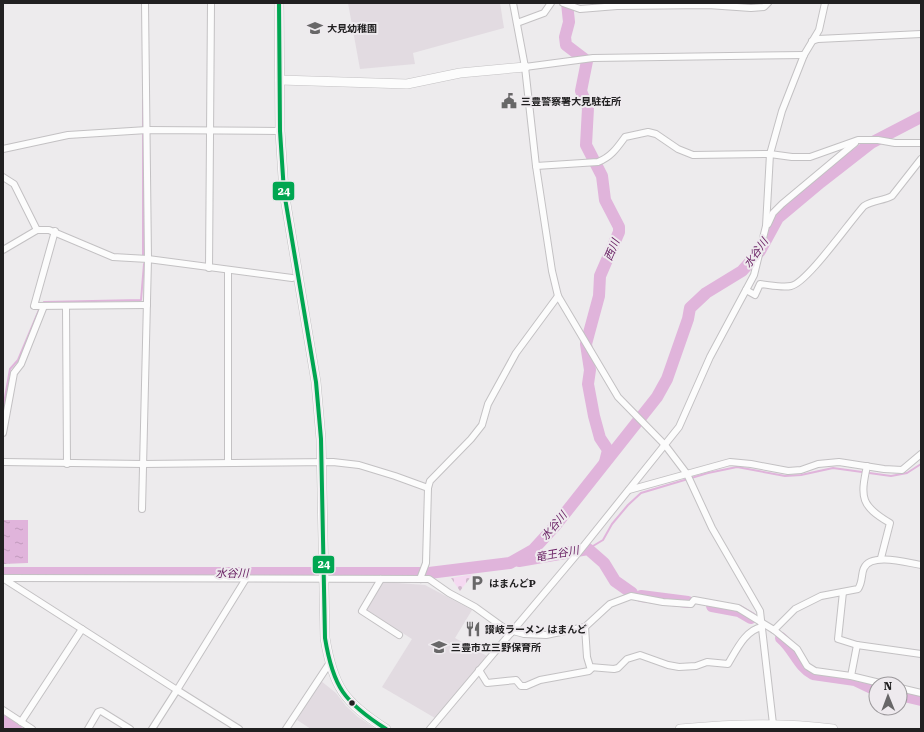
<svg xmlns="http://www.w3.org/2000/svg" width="924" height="732" viewBox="0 0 924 732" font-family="'Roboto Serif','Noto Sans JP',serif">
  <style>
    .built { fill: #e2dbe1 }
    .cemetery { fill: url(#cemetery-stones) }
    .water { fill: url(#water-ripples) }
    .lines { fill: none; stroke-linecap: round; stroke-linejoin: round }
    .stream { stroke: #e0b4db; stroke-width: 2 }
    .river { stroke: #e0b4db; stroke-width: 12 }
    .street-casing { stroke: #c3c1c3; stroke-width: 8 }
    .secondary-casing { stroke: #c3c1c3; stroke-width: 10 }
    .street { stroke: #fcfcfc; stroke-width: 6 }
    .secondary { stroke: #fcfcfc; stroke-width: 9 }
    .bus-1-casing { stroke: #eeeaee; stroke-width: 7 }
    .bus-1 { stroke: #00a651; stroke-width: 4 }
    .bus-dot { fill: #212021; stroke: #eeeaee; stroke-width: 1.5 }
    .labels { text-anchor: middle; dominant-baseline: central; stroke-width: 4; stroke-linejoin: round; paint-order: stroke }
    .poi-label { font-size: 10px; font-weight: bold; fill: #212021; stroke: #eeeaee; text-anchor: start }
    .water-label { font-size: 11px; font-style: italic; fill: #671d61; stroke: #eeeaee }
    .line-badge { stroke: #eeeaee; stroke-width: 1.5 }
    .badge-label { font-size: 11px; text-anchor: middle; font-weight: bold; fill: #fff }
  </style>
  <defs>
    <pattern id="cemetery-stones" width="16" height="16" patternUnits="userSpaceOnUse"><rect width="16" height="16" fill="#f5d9f1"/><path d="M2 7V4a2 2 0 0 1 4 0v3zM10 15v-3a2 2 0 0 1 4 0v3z" fill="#d2bace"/></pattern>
    <pattern id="water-ripples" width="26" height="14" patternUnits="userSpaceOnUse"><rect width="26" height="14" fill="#e0b4db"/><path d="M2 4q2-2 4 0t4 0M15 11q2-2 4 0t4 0" fill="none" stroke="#c09abc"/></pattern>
  </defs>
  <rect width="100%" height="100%" fill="#edebed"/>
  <!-- built -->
  <g class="built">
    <path d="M348,3H500L504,28L413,53L415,64L360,69Z"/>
    <path d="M384,582L425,585L472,610L455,638L487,656L435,718L382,687L412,639L365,609Z"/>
    <path d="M321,681L336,693L346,706L358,717L376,729H311L297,720Z"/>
  </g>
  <!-- cemetery -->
  <path class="cemetery" d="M473,574L460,591L451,578Z"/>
  <!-- water -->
  <path class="water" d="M3,520H28V563L3,564Z"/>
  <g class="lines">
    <!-- stream -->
    <g class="stream">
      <path d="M143,100V127"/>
      <path d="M143,132V255"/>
      <path d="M44,302L141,300L144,264"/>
      <path d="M3,409L10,369L18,360L39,310"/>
      <path d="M588,549L603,540L612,524L628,505L641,493L708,473L737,467L785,476L801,475L833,468L891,476L907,473L921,464"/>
    </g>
    <!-- river -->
    <g class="river">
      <path d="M567,3L569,22L565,37L566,45L587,61L581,91L588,108L586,145L602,176L605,200L619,227V232L600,276L599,296L586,344L590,370L588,384L594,416L600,438L608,450L605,462"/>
      <path d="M519,561L588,549L604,563L615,581L632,593"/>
      <path d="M3,573H429L510,563L533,550L555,526L657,397L667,379L688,319L690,308L706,293L742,271L760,251L778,218L821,182L871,143L921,117"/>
      <path d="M641,596L688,602"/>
      <path d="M712,606L739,611L751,618"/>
      <path d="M781,638C794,649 799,667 813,674L855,680L876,690"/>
      <path d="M900,695L921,700"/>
      <path d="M3,721L16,729"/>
    </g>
    <defs>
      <g id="street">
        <path d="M513,3L525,67L536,166L552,271L558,296L618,397L665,445L687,474L712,528L760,611L773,724"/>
        <path d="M563,3L580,9L617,6L708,5L751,8L764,7L768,3"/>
        <path d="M517,23L544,13L551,3"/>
        <path d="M812,41L818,39L921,34"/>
        <path d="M525,67L593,58L804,55"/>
        <path d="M3,149L68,135L147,130L280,131"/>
        <path d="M536,166L598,162C611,157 617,148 625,137L648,132L656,134L678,149L693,155L770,154L792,157H810L858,140H878L895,143H921"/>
        <path d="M3,177L14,184L37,230"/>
        <path d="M768,224L773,213L782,204L855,143"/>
        <path d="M55,231L34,306L147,305"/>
        <path d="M3,250L37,230H49L113,257L148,259L292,278"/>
        <path d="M209,268L211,3"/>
        <path d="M228,270V463"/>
        <path d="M746,290L755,295L760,284C770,285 782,288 791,286C807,283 850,221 864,206C873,200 883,201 892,196L921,159"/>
        <path d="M66,306L67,464"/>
        <path d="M3,433L14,373L21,364L44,306"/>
        <path d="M3,462L143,464L333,462L359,465L395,476L428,488"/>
        <path d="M867,466C860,498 861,506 890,523L881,558"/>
        <path d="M629,490L730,462L751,464L788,471L801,470L818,464L839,462L884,469L902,470L921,454"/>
        <path d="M142,509L148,259L145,3"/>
        <path d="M3,578L429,579L449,593L475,607L511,633"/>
        <path d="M4,579L82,629"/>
        <path d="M381,579L362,611L399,635"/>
        <path d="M420,579L426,563L428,488L430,481L471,439L482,425L488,404L516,353L558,296"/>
        <path d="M843,592L838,639L857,645L921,654"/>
        <path d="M585,627L587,657L590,667L614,669L618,668L627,659L640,655L668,665L679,667L696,666L707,662L728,664C736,651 745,630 762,627"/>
        <path d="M774,630L797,649L807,666L815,671L851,676"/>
        <path d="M513,631L524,634L546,635L585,627L610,604L631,596L663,602L691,604L694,600L738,608L774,630L795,609L821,596L858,589C863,582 861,574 864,568C871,552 908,563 921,565"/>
        <path d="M857,645L851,676L884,684"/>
        <path d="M479,670L487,683L516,680L521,686H526L540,680L589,671L592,668"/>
        <path d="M900,688L921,693"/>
        <path d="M3,710L32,729"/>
        <path d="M21,722L82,629L177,690L247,577"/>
        <path d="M88,729L98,712L101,711L130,729"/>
        <path d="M152,729L177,690L239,729"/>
        <path d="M286,729L329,664"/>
        <path d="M430,729L578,553L679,427L710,357L754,275L766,226L770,154L782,111L804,55L819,30L825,3"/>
      </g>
      <g id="secondary">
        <path d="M279,3L280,131L284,192L316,382L321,439L325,638C333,687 344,702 386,729"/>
        <path d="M280,80L407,84L460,73L525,67"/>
        <path d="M680,729C731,724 782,722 833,729"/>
      </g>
    </defs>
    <!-- street casing -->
    <use href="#street" class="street-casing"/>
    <!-- secondary casing -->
    <use href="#secondary" class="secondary-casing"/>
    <!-- street -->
    <use href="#street" class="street"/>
    <!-- secondary -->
    <use href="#secondary" class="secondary"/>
    <defs>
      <path id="bus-1" d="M279,3L280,131L284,192L316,382L321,439L325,638C333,687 344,702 386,729"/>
    </defs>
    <!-- bus-1 casing -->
    <use href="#bus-1" class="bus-1-casing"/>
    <!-- bus-1 -->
    <use href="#bus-1" class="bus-1"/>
  </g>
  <!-- icons -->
  <defs>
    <symbol id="school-bare" viewBox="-9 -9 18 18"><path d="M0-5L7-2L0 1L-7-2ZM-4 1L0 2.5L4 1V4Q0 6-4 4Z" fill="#686768" stroke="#eeeaee" stroke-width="2.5" paint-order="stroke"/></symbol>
    <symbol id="civic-bare" viewBox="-9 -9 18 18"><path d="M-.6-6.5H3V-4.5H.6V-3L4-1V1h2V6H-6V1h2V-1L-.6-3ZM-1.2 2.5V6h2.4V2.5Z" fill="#686768" stroke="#eeeaee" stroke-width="2.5" paint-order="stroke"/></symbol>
    <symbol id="parking-bare" viewBox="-9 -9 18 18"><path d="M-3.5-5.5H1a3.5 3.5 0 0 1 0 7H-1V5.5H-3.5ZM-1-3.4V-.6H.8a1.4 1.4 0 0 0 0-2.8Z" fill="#686768" stroke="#eeeaee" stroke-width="2.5" paint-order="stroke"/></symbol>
    <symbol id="restaurant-bare" viewBox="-9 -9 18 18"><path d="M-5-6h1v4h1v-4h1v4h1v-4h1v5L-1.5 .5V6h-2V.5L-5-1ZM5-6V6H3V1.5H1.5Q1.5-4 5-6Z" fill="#686768" stroke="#eeeaee" stroke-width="2.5" paint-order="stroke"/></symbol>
  </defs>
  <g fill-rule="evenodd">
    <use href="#school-bare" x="304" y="17" width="22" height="22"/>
    <use href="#civic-bare" x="498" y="90" width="22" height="22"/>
    <use href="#parking-bare" x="466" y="572" width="22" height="22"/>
    <use href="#restaurant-bare" x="462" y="618" width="22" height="22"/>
    <use href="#school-bare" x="428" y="636" width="22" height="22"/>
  </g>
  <!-- markers -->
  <circle class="bus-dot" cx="352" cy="703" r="3.5"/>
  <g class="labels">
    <!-- poi labels -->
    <g class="poi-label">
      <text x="327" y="28">大見幼稚園</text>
      <text x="521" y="101">三豊警察署大見駐在所</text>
      <text x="489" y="583">はまんどP</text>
      <text x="485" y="629">讃岐ラーメン はまんど</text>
      <text x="451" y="647">三豊市立三野保育所</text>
    </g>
    <!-- water labels -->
    <g class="water-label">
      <text transform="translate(612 250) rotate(-67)">西川</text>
      <text transform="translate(756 253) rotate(-54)">水谷川</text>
      <text transform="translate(554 526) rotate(-50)">水谷川</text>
      <text transform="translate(557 554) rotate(-10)">竜王谷川</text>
      <text x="232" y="573">水谷川</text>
    </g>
  </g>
  <g class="line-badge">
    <rect x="272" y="181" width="23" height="20" rx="4" fill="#00a651"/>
    <rect x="312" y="555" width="23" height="19" rx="4" fill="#00a651"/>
  </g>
  <g class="badge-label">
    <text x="284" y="195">24</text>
    <text x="324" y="568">24</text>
  </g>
  <!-- border -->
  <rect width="924" height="732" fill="none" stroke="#212021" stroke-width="8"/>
  <!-- north arrow -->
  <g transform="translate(888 696) rotate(359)"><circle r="19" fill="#eeeaee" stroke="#9c999c"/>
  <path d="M0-3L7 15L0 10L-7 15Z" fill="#686768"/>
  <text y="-6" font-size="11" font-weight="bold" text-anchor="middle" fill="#212021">N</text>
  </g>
</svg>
